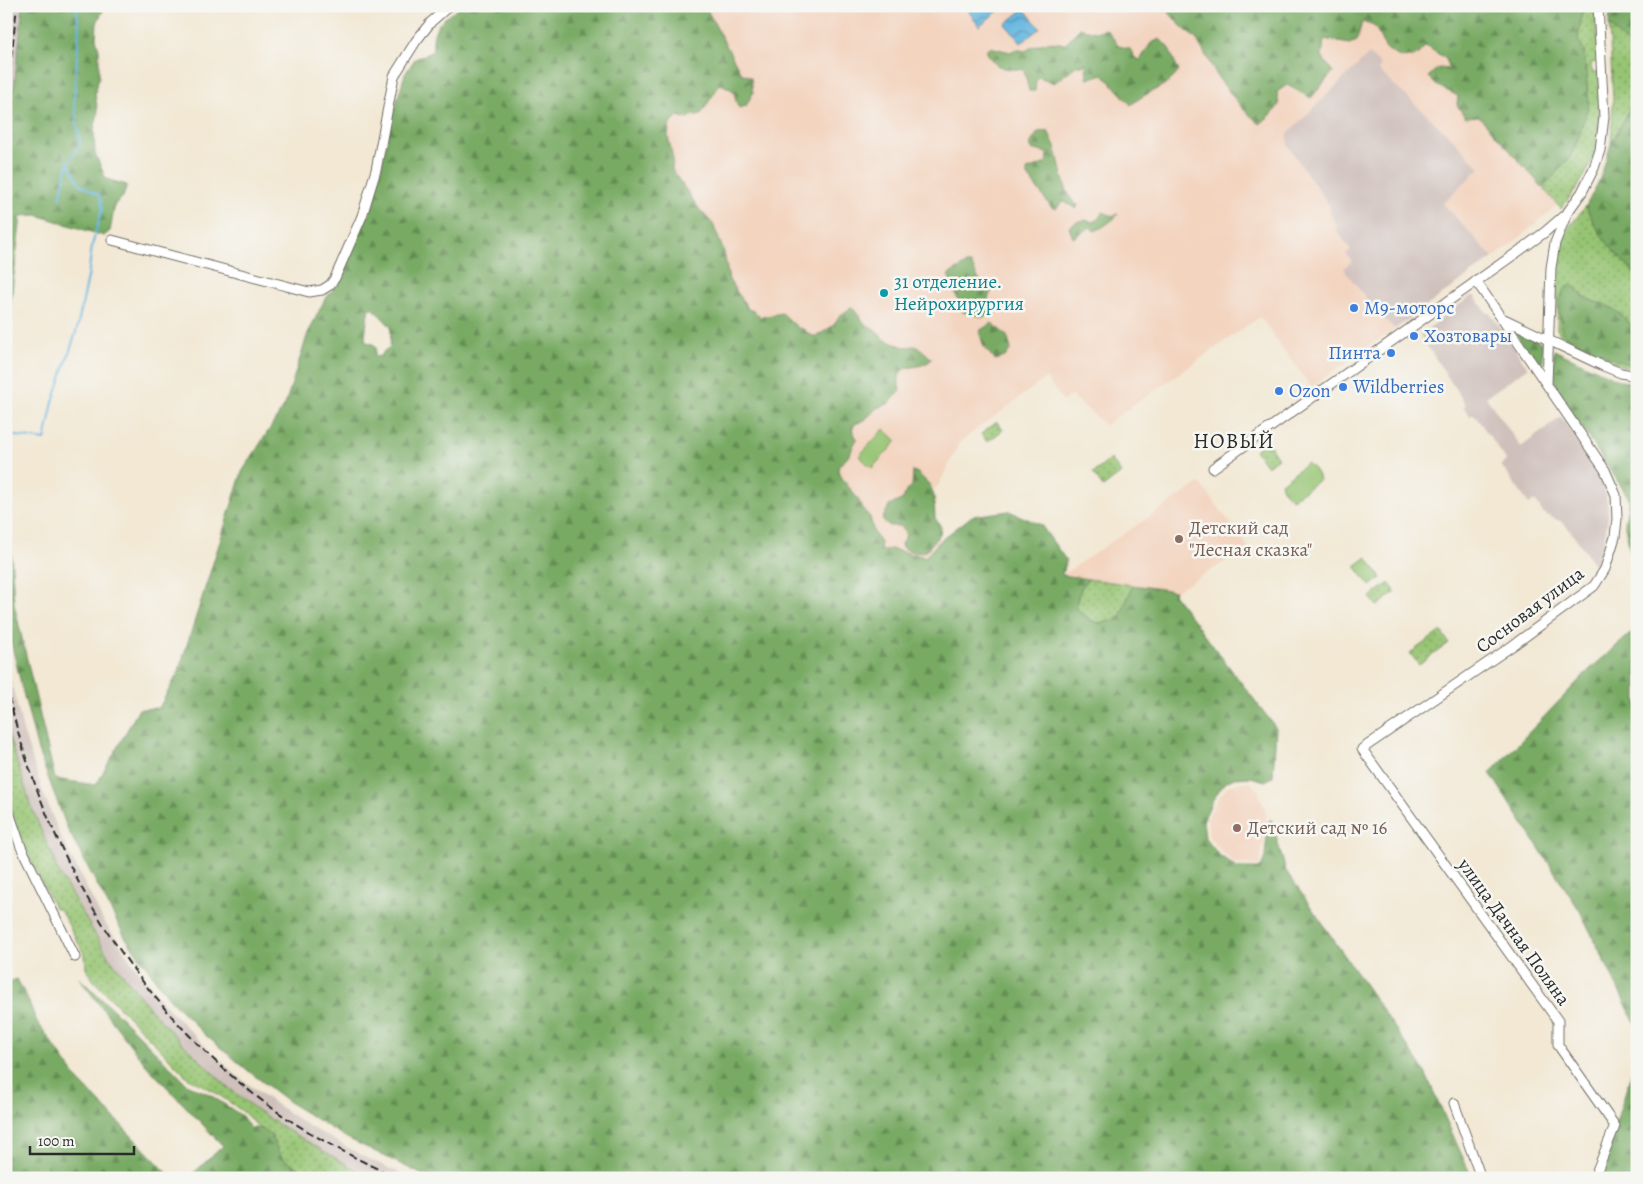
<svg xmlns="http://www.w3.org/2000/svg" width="1643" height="1184" viewBox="0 0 1643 1184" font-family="Alegreya,serif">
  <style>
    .built { fill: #f3d4bf }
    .industrial { fill: #cfc0bb }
    .grass { fill: url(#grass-dots); stroke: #60784e }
    .forest { fill: url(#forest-firs); stroke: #526a48; fill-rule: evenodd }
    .pitch { fill: #96c472; stroke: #60784e }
    .water { fill: url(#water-waves); stroke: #477085 }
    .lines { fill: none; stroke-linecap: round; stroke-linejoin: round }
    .stream { stroke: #63b6df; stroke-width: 2 }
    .minor-casing { stroke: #716d66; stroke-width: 11 }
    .minor { stroke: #fff; stroke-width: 9 }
    .rail { stroke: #2b2b2b; stroke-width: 2; stroke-dasharray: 8 4; stroke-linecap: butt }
    .culture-dot { fill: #0f9aa8; stroke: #f6f6f2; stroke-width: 2 }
    .shop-dot { fill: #3f7fe0; stroke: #f6f6f2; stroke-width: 2 }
    .education-dot { fill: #8d6e63; stroke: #f6f6f2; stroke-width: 2 }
    .labels { text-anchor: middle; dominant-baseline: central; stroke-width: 5; stroke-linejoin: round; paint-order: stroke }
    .culture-label { font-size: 19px; fill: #0d838f; stroke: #f6f6f2; text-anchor: start }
    .shop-label { font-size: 19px; fill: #366cbe; stroke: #f6f6f2; text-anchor: start }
    .education-label { font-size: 19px; fill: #785e54; stroke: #f6f6f2; text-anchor: start }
    .street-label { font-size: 19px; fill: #2b2b2b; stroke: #f6f6f2 }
    .quarter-label { font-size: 21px; letter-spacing: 1px; fill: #2b2b2b; stroke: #f6f6f2 }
  </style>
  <defs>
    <pattern id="grass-dots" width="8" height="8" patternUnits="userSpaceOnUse" patternTransform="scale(1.25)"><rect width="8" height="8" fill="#96c472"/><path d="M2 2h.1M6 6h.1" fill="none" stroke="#7b9f5e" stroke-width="1.8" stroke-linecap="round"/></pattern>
    <pattern id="forest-firs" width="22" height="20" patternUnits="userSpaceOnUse" patternTransform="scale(1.25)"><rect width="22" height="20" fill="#78aa64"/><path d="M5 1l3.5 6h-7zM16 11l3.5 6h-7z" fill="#638b53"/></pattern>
    <pattern id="water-waves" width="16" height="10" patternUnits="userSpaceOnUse" patternTransform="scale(1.25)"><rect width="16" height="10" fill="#63b6df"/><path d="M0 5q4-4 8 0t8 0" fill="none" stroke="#5294b5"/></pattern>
  </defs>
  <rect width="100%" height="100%" fill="#f6f6f2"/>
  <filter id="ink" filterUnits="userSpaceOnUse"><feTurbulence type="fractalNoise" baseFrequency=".02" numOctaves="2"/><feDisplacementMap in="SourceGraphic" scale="10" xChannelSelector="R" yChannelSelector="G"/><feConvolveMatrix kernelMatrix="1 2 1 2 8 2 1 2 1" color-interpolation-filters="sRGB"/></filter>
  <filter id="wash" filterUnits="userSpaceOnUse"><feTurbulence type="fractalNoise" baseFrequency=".0096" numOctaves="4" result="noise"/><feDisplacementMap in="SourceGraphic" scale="20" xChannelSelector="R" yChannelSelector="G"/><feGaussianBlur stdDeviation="1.12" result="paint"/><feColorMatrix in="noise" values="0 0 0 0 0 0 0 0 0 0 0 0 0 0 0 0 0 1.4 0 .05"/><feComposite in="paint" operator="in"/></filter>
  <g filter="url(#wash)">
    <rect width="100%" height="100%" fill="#f2e8d4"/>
    <!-- built -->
    <g class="built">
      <path d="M609,6H1583L1578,40L1589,104L1577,142L1570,157L1543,188L1558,204L1517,240L1493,258L1443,203L1480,168L1453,139L1377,70L1288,146L1331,206L1330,212L1338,227L1335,229L1351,250L1352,261L1377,312L1395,329L1311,387L1260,317L1105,425L1071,395L1063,401L1046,378L961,441L938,486L914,505L941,540L925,557L882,587L564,95Z"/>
      <path d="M1200,483L1249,548L1175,591L1062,575Z"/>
      <path d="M1248,781L1258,790L1267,816L1260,865L1235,864L1217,847L1209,837L1207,819L1216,801L1228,786Z"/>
    </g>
    <!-- industrial -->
    <g class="industrial">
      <path d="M7,6H23L8,142L6,190Z"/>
      <path d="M1369,54L1381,65L1378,70L1453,139L1480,168L1443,203L1493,258L1395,329L1377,312L1345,271L1346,270L1344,268L1352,261L1346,254L1351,250L1335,229L1338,227L1330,212V206L1288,146V133Z"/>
      <path d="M1471,296H1475L1487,313H1490L1528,368L1486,397L1521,447L1561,417L1602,478L1608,505V518L1603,547L1596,567L1570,530L1560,521L1544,514L1535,501L1529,504L1501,465L1506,461L1505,458L1474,414L1470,416L1463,407L1466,405L1420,335Z"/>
      <path d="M6,662L24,734L43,792L59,833L103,920L136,968L166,1006L208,1049L236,1075L267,1098L312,1128L369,1159L411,1178H370L283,1128L257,1110L230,1089L182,1043L152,1011L108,956L56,868L54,857L48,847L30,803L6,727Z"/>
    </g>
    <!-- grass -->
    <g class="grass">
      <path d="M1583,6H1595L1599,62L1591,63L1592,72H1599C1600,98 1602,127 1595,153C1589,173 1574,192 1561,209L1543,188L1570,157L1577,142L1588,104L1584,51L1577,40Z"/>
      <path d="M1609,25L1628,45L1637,49V96L1611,144L1613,100Z"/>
      <path d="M1586,206C1596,233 1616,255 1637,275V334L1623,316L1603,304L1596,303L1584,296L1573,285L1561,299L1560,313L1569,339L1629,364H1637V369L1624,367L1566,340L1561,336L1557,329L1558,249L1565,232Z"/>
      <path d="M997,422L1003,430L987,442L981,434Z"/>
      <path d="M1267,441L1278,458L1267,466L1255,450Z"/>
      <path d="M1111,459L1121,473L1103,487L1093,473Z"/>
      <path d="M1089,579L1133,585L1120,617C1097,627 1095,624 1076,608C1077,597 1080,587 1089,579Z"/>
      <path d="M1389,583L1396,592L1377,606L1370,597Z"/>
      <path d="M1441,631L1449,643L1419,665L1410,653Z"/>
      <path d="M6,727L30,803L48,847L54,857L56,868L108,956L152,1011L182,1043L230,1089L257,1110L284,1128L370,1178H317L283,1159L278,1152L272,1136L258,1127L242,1111L213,1091L188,1078L93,980L86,968L85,956L61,911L54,907C37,873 9,823 6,785C5,766 6,747 6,727Z"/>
    </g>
    <!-- forest -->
    <g class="forest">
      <path d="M23,6H105L97,23L96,38L99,49V77L95,93L98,114L94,129L95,153L106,179L127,185L123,197L115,204L110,231L104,236L37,215L21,216L8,327L6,328L8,142Z"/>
      <path d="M463,6H705L741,73L751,77L753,93L746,106L739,108C731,94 741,92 720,84L701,114L691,116L687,119L678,116L670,124L668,136L673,159L672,170L700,210L713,224L724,252L729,280L749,310H752L761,317L782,313L798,328L803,329L812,336H817L834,325L839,316L852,307L866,325L876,330L883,339L904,347L915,346L920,348L932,359C918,374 893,357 900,391L888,404L877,408L865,420L855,424L852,429L857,439C850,451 851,457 839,465L838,471L844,481L858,499L863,509L870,517L874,533L881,543L880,551L891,549L925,557L941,540L972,516L1009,511L1041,525L1066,560L1062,575L1089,579C1080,586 1077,597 1076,608C1094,625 1098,627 1120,617L1133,585L1175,591L1174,595L1276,728L1273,777L1265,781L1251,777L1234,778L1224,783L1212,801L1203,821L1205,838L1219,855L1237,868H1261L1265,857L1268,822L1271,819L1286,871L1424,1070L1472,1178H429L347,1138L293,1105L251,1073L204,1034L169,998L125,937L68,830L38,751L24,696L6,621V452L14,604L55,779L96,785L139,709L159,708L178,673L242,472L285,405L308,333L324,301L337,284L374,203L392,116L405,74L415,59L433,51C431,25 442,19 463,6ZM373,308L391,327L390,347L384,351L382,355L378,357L375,355L376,347L373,344L366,342L365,338L368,313L369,309Z"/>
      <path d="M1163,6H1583L1578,40L1584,51L1589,104L1577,142L1570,157L1543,188L1479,116L1465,117L1457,105L1458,96L1436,85L1428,77L1438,68L1450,69L1446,59L1426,46L1416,56L1401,58L1385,48L1382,39L1374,26L1362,22L1357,41L1349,44L1324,39L1322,57L1333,72L1311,98L1287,85L1277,92L1279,105L1272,114L1260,124L1244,110L1219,79L1197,40L1180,25Z"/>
      <path d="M1610,6H1637V49L1628,45L1609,25Z"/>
      <path d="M1080,28L1095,32L1106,29L1119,46L1130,49L1135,58L1140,60L1151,43L1160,39L1168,47L1179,71C1168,88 1146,91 1131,105L1103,74L1087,79L1086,64L1076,66L1054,83L1039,77L1036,80L1035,91H1029L1024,70C1005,68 995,71 986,50L990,47L1011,52L1015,49L1025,51C1039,43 1050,40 1065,44Z"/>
      <path d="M1637,96V275C1616,255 1596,233 1586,206L1600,179L1611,144Z"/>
      <path d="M1048,131C1050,136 1053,141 1055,146C1060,160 1064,200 1078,205L1076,209L1063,201L1056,209L1051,207L1027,175V170L1046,163L1047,153L1031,149L1030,144L1038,132Z"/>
      <path d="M1103,212L1113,216L1118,214C1115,219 1100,230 1094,231L1090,227L1073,238L1069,227C1077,221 1083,218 1092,222L1097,220Z"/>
      <path d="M966,264H971L979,280L992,289L988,299L991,309L990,315L984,317L963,312L948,275Z"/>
      <path d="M1573,285C1577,289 1580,294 1584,297C1590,301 1596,302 1603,304C1614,307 1635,325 1637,336C1638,345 1637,355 1637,364H1629L1615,360L1563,334C1559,325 1557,294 1566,288C1568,286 1571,286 1573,285Z"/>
      <path d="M992,323L1007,336L1011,349L1005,357L995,360L984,347L979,331Z"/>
      <path d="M1512,328L1542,343L1544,376Z"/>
      <path d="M1554,350L1621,381L1637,383V593L1625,523L1629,498L1552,384Z"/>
      <path d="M913,471L918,473L930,485L934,496L935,518L941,527L940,534L926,551L916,553L902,548L901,544L906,535L901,526H890L882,520L889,506L903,499L907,489L912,486Z"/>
      <path d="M1637,628V1027L1580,911L1490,773L1590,669Z"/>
      <path d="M79,978L121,1017L188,1085L209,1094L242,1116L250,1128C277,1126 271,1147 283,1158C289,1164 308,1174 317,1178H188L223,1146L145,1064Z"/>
      <path d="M17,979L29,1002L36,1020L78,1080L172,1178H6V983Z"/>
      <path d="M1637,1054V1178H1599Z"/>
    </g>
    <!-- pitch -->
    <g class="pitch">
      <path d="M884,429L897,441L872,468L859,456Z"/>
      <path d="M1307,463C1313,467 1318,473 1319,480L1293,499C1287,496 1282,489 1281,483Z"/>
      <path d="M1367,557L1381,578L1370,586L1355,566Z"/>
    </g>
    <!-- water -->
    <g class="water">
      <path d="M965,6H994L998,11L979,26Z"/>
      <path d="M1024,9L1040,28L1021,43L1005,24Z"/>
    </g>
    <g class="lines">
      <!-- stream -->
      <g class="stream">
        <path d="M60,198L68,163L80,144L74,102L79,26L76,6"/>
        <path d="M6,437L10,435L45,440L53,402L77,329L88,277L92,246L102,209L100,196L80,184L68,163"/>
      </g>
    </g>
  </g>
  <g filter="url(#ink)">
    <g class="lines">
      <defs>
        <g id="minor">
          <path d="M112,240L309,292L322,290L330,285L335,278L362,216L376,170L394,76L416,41L431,22L449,6"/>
          <path d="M1476,281L1605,470L1616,495L1617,519L1615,537L1609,556L1605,569L1594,586L1512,646L1362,749L1558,1021V1045L1615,1126L1594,1178"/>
          <path d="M1502,318L1601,365L1621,373L1637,376"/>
          <path d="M1547,384L1551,268L1555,243L1567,213L1582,192L1594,168L1600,150L1604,117L1598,6"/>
          <path d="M1213,468L1519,251L1545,232L1567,213"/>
          <path d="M6,804L21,847L75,957"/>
          <path d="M1454,1103L1481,1178"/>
        </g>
      </defs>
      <!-- minor casing -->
      <use href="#minor" class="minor-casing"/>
      <!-- minor -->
      <use href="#minor" class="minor"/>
      <!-- rail -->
      <g class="rail">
        <path d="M6,105L17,6"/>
        <path d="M6,685C42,844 123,989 251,1092C294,1127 346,1154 397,1178"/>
      </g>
    </g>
  </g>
  <!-- markers -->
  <circle class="culture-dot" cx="884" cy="293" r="5"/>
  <g class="shop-dot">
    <circle cx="1354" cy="308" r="5"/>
    <circle cx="1414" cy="336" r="5"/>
    <circle cx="1391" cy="353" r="5"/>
    <circle cx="1343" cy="387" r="5"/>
    <circle cx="1279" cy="391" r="5"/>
  </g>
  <g class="education-dot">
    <circle cx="1179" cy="539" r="5"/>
    <circle cx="1237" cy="828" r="5"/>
  </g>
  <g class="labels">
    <!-- culture labels -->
    <g class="culture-label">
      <text x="894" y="282">31 отделение.<tspan x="894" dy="22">Нейрохирургия</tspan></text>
    </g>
    <!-- shop labels -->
    <g class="shop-label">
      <text x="1364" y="308">М9-моторс</text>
      <text x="1424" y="336">Хозтовары</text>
      <text x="1381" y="353" text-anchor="end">Пинта</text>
      <text x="1353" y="387">Wildberries</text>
      <text x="1289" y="391">Ozon</text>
    </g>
    <!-- education labels -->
    <g class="education-label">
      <text x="1189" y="528">Детский сад<tspan x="1189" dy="22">"Лесная сказка"</tspan></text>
      <text x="1247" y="828">Детский сад № 16</text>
    </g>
    <!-- street labels -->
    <g class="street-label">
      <text transform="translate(1530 610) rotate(-37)">Сосновая улица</text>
      <text transform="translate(1514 932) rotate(54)">улица Дачная Поляна</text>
    </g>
    <!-- quarter labels -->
    <g class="quarter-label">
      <text x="1234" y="441">НОВЫЙ</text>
    </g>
  </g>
  <!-- margin -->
  <rect width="1643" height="1184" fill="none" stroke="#f6f6f2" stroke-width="25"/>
  <!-- scale -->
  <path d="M30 1146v8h104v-8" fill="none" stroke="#2b2b2b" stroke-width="2.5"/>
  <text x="38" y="1146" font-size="15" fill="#2b2b2b" stroke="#f6f6f2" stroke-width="4" paint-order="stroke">100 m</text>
</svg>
